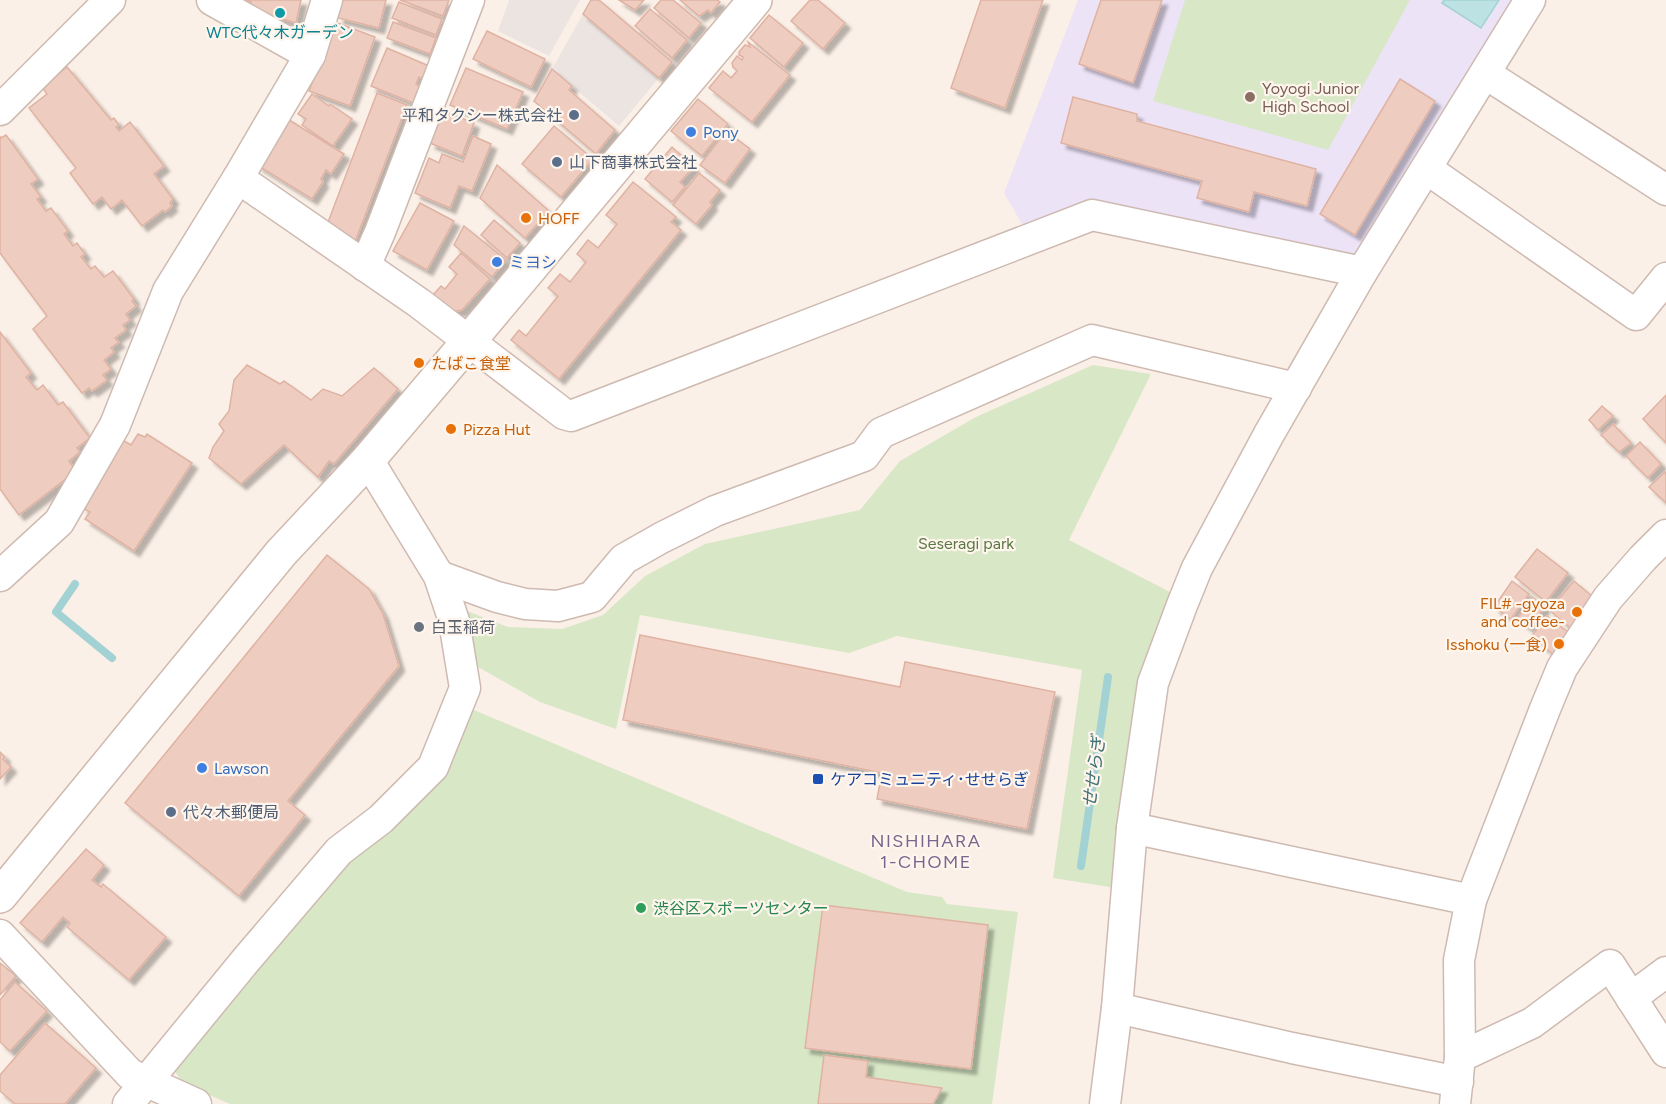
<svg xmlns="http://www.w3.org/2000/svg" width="1666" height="1104" viewBox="0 0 1666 1104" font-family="Figtree,'Noto Sans JP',sans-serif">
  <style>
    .industrial { fill: #ebe4e0 }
    .education { fill: #ede3f7 }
    .green { fill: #d8e7c6 }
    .water { fill: #bce2e3; stroke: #a3d2d4; stroke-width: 1.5 }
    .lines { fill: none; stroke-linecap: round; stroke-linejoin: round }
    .stream { stroke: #a3d2d4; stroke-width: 8 }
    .building { fill: #eecdc0; stroke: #dfb2a2; stroke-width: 1.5; filter: url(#shadow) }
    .street-casing { stroke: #cebab1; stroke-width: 33 }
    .secondary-casing { stroke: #d0b9ae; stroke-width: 36 }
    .street { stroke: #fff; stroke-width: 30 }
    .secondary { stroke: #fff; stroke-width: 33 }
    .culture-dot { fill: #0f9aa8; stroke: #fef5ed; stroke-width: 2 }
    .education-dot { fill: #8d6e63; stroke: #fef5ed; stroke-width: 2 }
    .service-dot { fill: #5c6f8a; stroke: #fef5ed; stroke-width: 2 }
    .shop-dot { fill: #3f7fe0; stroke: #fef5ed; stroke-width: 2 }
    .food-dot { fill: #e8710a; stroke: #fef5ed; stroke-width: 2 }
    .worship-dot { fill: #6b7280; stroke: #fef5ed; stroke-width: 2 }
    .transit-dot { fill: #1a4fb4; stroke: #fef5ed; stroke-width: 2 }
    .leisure-dot { fill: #2e9e5b; stroke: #fef5ed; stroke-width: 2 }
    .labels { text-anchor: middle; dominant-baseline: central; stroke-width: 4.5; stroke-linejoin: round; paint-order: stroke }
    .culture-label { font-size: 16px; fill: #0d838f; stroke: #fef5ed }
    .education-label { font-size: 16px; fill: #785e54; stroke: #fef5ed; text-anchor: start }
    .service-label { font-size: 16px; fill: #4e5e75; stroke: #fef5ed; text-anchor: start }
    .shop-label { font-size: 16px; fill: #366cbe; stroke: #fef5ed; text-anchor: start }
    .food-label { font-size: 16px; fill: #c56008; stroke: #fef5ed; text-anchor: start }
    .park-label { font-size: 16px; fill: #5b7846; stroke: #fef5ed }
    .worship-label { font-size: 16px; fill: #5b616d; stroke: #fef5ed; text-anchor: start }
    .transit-label { font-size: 16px; fill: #164399; stroke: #fef5ed; text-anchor: start }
    .leisure-label { font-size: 16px; fill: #27864d; stroke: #fef5ed; text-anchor: start }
    .water-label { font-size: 18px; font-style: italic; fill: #427476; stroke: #fef5ed }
    .neighbourhood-label { font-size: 18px; letter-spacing: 1.5px; fill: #7b658e; stroke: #fef5ed }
  </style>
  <defs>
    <filter id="shadow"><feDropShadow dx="5.5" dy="5.5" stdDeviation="1.5" flood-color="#0004"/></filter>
  </defs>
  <rect width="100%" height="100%" fill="#fbf0e7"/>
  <!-- industrial -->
  <g class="industrial">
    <path d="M509,0H580L549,56L498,31Z"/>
    <path d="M591,0H599L672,62L619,126L552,69Z"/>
  </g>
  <!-- education -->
  <path class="education" d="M1078,0H1518L1355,257L1097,202L1023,226L1004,193Z"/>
  <!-- green -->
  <g class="green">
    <path d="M1185,0H1410L1328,150L1153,101Z"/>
    <path d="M1093,365L1151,374L1069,540L1172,593L1116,888L1053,878L1082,670L897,636L849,653L640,615L616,729L540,702L478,667L467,611L508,627L562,629L603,615L645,576L705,544L860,510L900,461L976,417Z"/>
    <path d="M474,710L907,892L942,897L947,904L1018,912L992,1104H230L184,1084L170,1065L466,713Z"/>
  </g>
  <!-- water -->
  <path class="water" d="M1444,0H1499L1481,28L1442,3Z"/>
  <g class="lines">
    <!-- stream -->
    <g class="stream">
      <path d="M75,584L56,612L112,658"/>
      <path d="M1081,866L1108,677"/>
    </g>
  </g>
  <!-- building -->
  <g class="building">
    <path d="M245,0H301L296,23L249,9L251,2Z"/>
    <path d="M342,0H386L379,28L338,18Z"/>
    <path d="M400,0H449L443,16Z"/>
    <path d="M591,0H599L672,62L659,78L583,14Z"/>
    <path d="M619,0H644L635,10Z"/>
    <path d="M661,0H673L701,23L689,38L654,8Z"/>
    <path d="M680,0H717L720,2L711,13L708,10L699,16Z"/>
    <path d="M810,0H818L845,23L823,49L791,21Z"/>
    <path d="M981,0H1043L1005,108L951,88Z"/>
    <path d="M1101,0H1162L1133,83L1079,64Z"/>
    <path d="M399,2L442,19L436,35L392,18Z"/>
    <path d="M650,9L687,40L672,58L635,26Z"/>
    <path d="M769,15L803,43L784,67L750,38Z"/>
    <path d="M335,22L375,37L350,106L309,91Z"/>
    <path d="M393,22L436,38L430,54L387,38Z"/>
    <path d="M487,31L545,59L531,87L473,59Z"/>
    <path d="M748,42L790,75L752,122L709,88L723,71L731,78L737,71L733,67L732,63L737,56L742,60L743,57L739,55V52L745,45L750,47Z"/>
    <path d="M387,48L429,66L424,79L419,77L416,84L420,86L413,103L371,86Z"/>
    <path d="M67,67L111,120L114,118L119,125L116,127L119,131L130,122L164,166L154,174L173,199L170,203L172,206L165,212L163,210L142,226L122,200L111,209L102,197L93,204L70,173L76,168L29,108L47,94L42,87Z"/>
    <path d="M466,68L523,92L507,129L450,105Z"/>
    <path d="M552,69L572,86L569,90L615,130L596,154L534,101Z"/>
    <path d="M1400,79L1435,101L1355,235L1320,214Z"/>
    <path d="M377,93L407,105L355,242L325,230Z"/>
    <path d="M312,94L329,106L330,104L352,119L333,146L302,125L306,119L298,114Z"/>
    <path d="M1073,97L1137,114V121L1316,169L1307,206L1254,192L1249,212L1197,198L1202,181L1061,143Z"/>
    <path d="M698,99L728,124L702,156L671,131Z"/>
    <path d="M443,111L474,123L462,156L430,143Z"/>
    <path d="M286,118L344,154L331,174L326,170L321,179L323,182L312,199L257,165Z"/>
    <path d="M554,126L593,159L561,197L522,164Z"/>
    <path d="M726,131L750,149L725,183L700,165Z"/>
    <path d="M6,135L38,179L31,184L41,197L37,199L46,211L51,208L68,231L64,234L73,246L77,243L85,254L81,257L91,269L95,266L104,277L113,271L134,299L132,301L136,306L126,314L130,320L123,325L126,330L115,338L119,342L111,348L114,352L104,360L111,369L103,375L107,380L92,391L89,388L82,393L33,329L47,316L0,253V136L1,138Z"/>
    <path d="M473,136L491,144L472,191L459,186L450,208L415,193L429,158L439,163L442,154L463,162Z"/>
    <path d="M672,147L694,167L680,182L685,187L672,202L645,179Z"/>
    <path d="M497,165L549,211L525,238L480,198Z"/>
    <path d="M699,173L720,190L710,202L712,205L696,224L673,205Z"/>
    <path d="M633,182L676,217L671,222L681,230L559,379L511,340L519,330L526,336L558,296L548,288L560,274L570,282L586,262L577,254L588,240L598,248L617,224L606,215Z"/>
    <path d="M420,203L454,221L427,270L393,251Z"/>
    <path d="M494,220L520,243L507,258L481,235Z"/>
    <path d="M464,226L506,260L492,277L454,245Z"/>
    <path d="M461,253L490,279L462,310L451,312L433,295L441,286L445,289L457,274L449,267Z"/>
    <path d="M0,332L31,373L26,377L37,390L43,385L58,405L63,402L90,438L77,448L80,452L69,461L76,471L19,515L0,489Z"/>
    <path d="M247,365L280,384L284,381L311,400L323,389L342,396L374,368L398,389L334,464L329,461L318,477L284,445L241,484L209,458L213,447L224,431L219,424L229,411L234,380Z"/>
    <path d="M1666,395V443L1643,419Z"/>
    <path d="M1602,406L1613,416L1598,430L1589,420Z"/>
    <path d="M1613,424L1631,443L1619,452L1601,435Z"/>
    <path d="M138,434L145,437L147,434L192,463L134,551L85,519L90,512L82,508L113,460L109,458L121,439L131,445Z"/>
    <path d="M1640,442L1661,464L1648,478L1626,456Z"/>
    <path d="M1665,472L1666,474V503L1649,487Z"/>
    <path d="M1537,549L1568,573L1546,602L1515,577Z"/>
    <path d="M327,555L369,589L383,614L399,666L288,801L305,815L239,896L125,803Z"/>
    <path d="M1512,581L1529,594L1511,619L1494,607Z"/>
    <path d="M1574,581L1599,602L1575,632L1549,610Z"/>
    <path d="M1532,597L1545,606L1530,628L1517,619Z"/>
    <path d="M1547,616L1573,636L1557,657L1531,637Z"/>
    <path d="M640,635L900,687L905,662L1055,692L1027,829L877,799L882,773L623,720Z"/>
    <path d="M0,752L5,757L3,759L11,767L0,779Z"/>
    <path d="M86,849L104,865L92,880L101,887L103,884L166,937L129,980L67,927L70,923L63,917L42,942L20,923Z"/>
    <path d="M823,905L988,925L971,1069L805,1048Z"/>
    <path d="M0,963L16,976L0,995Z"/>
    <path d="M15,982L47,1011L10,1051L0,1042V1000Z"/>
    <path d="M45,1023L96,1068L65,1104H15L0,1091V1075Z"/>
    <path d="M824,1055L868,1061L866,1077L942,1088L933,1104H818Z"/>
  </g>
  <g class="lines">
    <defs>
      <g id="street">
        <path d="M212,0L310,55"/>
        <path d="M1486,74L1666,190"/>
        <path d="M0,110L110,0"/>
        <path d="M1427,169L1636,315L1666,278"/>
        <path d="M238,178L419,303L564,414L571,416L1092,215L1362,272"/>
        <path d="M365,266L380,232L469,0"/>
        <path d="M0,576L59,522L115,425L168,291L238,178L310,55L327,0"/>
        <path d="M439,576L497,597L525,604L558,606L592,597L624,559L661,538L715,511L864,456L881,433L1092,340L1296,388"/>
        <path d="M1132,828L1471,900"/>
        <path d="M0,935L130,1074L196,1104"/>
        <path d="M1631,998L1666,972"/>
        <path d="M1117,1008L1292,1048L1458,1082"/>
        <path d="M1460,1057L1532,1023L1610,965L1666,1052"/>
        <path d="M128,1104L246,960L339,851L381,819L433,767L465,688L454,621L439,576L368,460"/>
        <path d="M1105,1104L1117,1008L1132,828L1153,683L1182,605L1197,568L1269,434L1362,272L1530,0"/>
        <path d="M1455,1104L1460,1057L1459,960L1471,900L1545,709L1562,668L1608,598L1643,558L1666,535"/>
      </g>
      <path id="secondary" d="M0,896L281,553L368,460L469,341L755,0"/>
    </defs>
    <!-- street casing -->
    <use href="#street" class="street-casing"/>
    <!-- secondary casing -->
    <use href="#secondary" class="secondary-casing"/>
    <!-- street -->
    <use href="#street" class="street"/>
    <!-- secondary -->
    <use href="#secondary" class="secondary"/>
  </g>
  <!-- markers -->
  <circle class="culture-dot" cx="280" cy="13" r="6"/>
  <circle class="education-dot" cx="1250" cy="97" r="6"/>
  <g class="service-dot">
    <circle cx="574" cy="115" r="6"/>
    <circle cx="557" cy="162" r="6"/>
    <circle cx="171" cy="812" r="6"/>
  </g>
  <g class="shop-dot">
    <circle cx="691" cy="132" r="6"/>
    <circle cx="497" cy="262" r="6"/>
    <circle cx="202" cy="768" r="6"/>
  </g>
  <g class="food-dot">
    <circle cx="526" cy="218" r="6"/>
    <circle cx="419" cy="363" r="6"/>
    <circle cx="451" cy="429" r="6"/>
    <circle cx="1577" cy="612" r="6"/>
    <circle cx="1559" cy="644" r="6"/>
  </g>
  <circle class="worship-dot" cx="419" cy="627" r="6"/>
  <rect class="transit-dot" x="812" y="773" width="12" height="12" rx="3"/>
  <circle class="leisure-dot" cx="641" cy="908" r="6"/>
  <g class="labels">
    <!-- culture labels -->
    <g class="culture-label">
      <text x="280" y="32">WTC代々木ガーデン</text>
    </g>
    <!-- education labels -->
    <g class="education-label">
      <text x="1262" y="88">Yoyogi Junior<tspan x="1262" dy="18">High School</tspan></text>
    </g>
    <!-- service labels -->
    <g class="service-label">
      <text x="562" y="115" text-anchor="end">平和タクシー株式会社</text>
      <text x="569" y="162">山下商事株式会社</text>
      <text x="183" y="812">代々木郵便局</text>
    </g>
    <!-- shop labels -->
    <g class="shop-label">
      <text x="703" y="132">Pony</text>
      <text x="509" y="262">ミヨシ</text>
      <text x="214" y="768">Lawson</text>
    </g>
    <!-- food labels -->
    <g class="food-label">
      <text x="538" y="218">HOFF</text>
      <text x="431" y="363">たばこ食堂</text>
      <text x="463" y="429">Pizza Hut</text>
      <text x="1565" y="603" text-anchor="end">FIL# -gyoza<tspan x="1565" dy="18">and coffee-</tspan></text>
      <text x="1547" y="644" text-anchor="end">Isshoku (一食)</text>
    </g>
    <!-- park labels -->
    <g class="park-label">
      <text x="966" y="543">Seseragi park</text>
    </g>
    <!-- worship labels -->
    <g class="worship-label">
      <text x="431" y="627">白玉稲荷</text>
    </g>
    <!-- transit labels -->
    <g class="transit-label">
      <text x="830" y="779">ケアコミュニティ･せせらぎ</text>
    </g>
    <!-- leisure labels -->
    <g class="leisure-label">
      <text x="653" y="908">渋谷区スポーツセンター</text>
    </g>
    <!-- water labels -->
    <g class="water-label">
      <text transform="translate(1094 772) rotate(-82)">せせらぎ</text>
    </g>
    <!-- neighbourhood labels -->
    <g class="neighbourhood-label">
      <text x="926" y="841">NISHIHARA<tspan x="926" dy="21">1-CHOME</tspan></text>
    </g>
  </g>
</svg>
